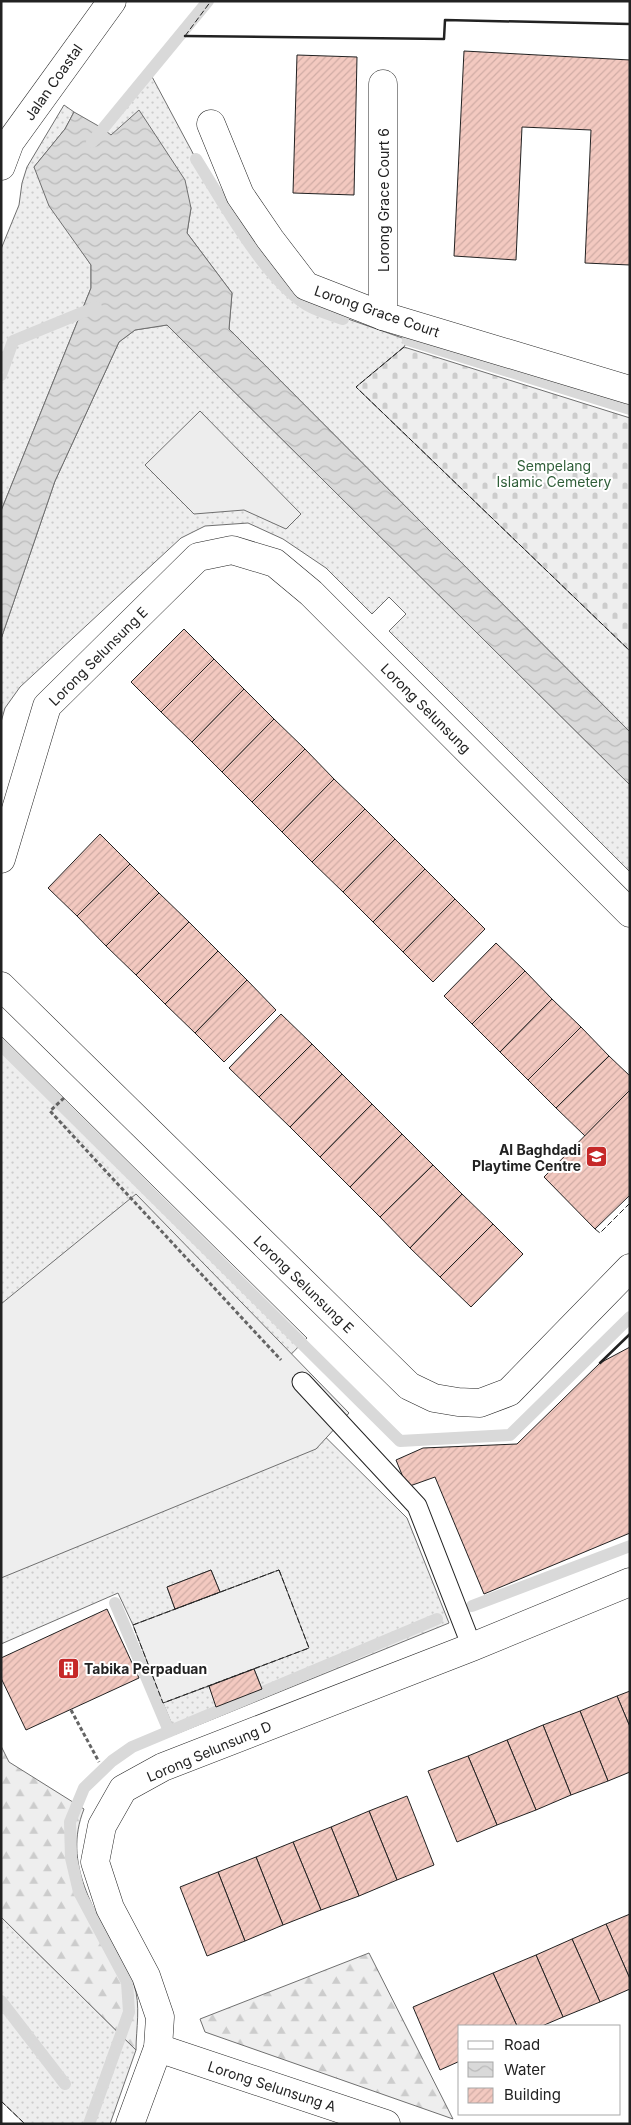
<svg xmlns="http://www.w3.org/2000/svg" width="631" height="2125" viewBox="0 0 631 2125" font-family="Inter,sans-serif">
  <style>
    .grass { fill: url(#grass-dots); stroke: #6f6f6f; fill-rule: evenodd }
    .forest { fill: url(#forest-firs); stroke: #6f6f6f }
    .cemetery { fill: url(#cemetery-stones); stroke: #6f6f6f }
    .pitch { fill: #eee; stroke: #6f6f6f }
    .parking { fill: #ededed; stroke: #6f6f6f }
    .water { fill: url(#water-waves); stroke: #6f6f6f }
    .lines { fill: none; stroke-linecap: round; stroke-linejoin: round }
    .stream { stroke: #d9d9d9; stroke-width: 12 }
    .building { fill: url(#building-hatch); stroke: #222 }
    .lane-casing { stroke: #222; stroke-width: 21 }
    .street-casing { stroke: #222; stroke-width: 29 }
    .highway-casing { stroke: #222; stroke-width: 29 }
    .path { stroke: #646464; stroke-width: 3; stroke-dasharray: 4 2.5; stroke-linecap: butt }
    .lane { stroke: #fff; stroke-width: 19 }
    .street { stroke: #fff; stroke-width: 28 }
    .highway { stroke: #fff; stroke-width: 28 }
    .fence { stroke: #222; stroke-width: 1; stroke-dasharray: 6 2.5; stroke-linecap: butt }
    .wall { stroke: #222; stroke-width: 2.5 }
    .labels { text-anchor: middle; dominant-baseline: central; stroke-width: 4; stroke-linejoin: round; paint-order: stroke }
    .street-label { font-size: 14px; fill: #222; stroke: #fff }
    .park-label { font-size: 14px; fill: #2f5e38; stroke: #fff }
    .poi-label { font-size: 14px; font-weight: bold; fill: #222; stroke: #fff; text-anchor: end }
  </style>
  <defs>
    <pattern id="grass-dots" width="8" height="8" patternUnits="userSpaceOnUse" patternTransform="scale(1.25)"><rect width="8" height="8" fill="#eee"/><path d="M2 2h.1M6 6h.1" fill="none" stroke="#ccc" stroke-width="1.8" stroke-linecap="round"/></pattern>
    <pattern id="forest-firs" width="22" height="20" patternUnits="userSpaceOnUse" patternTransform="scale(1.25)"><rect width="22" height="20" fill="#eee"/><path d="M5 1l3.5 6h-7zM16 11l3.5 6h-7z" fill="#ccc"/></pattern>
    <pattern id="cemetery-stones" width="16" height="16" patternUnits="userSpaceOnUse" patternTransform="scale(1.25)"><rect width="16" height="16" fill="#eee"/><path d="M2 7V4a2 2 0 0 1 4 0v3zM10 15v-3a2 2 0 0 1 4 0v3z" fill="#ccc"/></pattern>
    <pattern id="water-waves" width="16" height="10" patternUnits="userSpaceOnUse" patternTransform="scale(1.25)"><rect width="16" height="10" fill="#d9d9d9"/><path d="M0 5q4-4 8 0t8 0" fill="none" stroke="#bababa"/></pattern>
    <pattern id="building-hatch" width="6" height="6" patternUnits="userSpaceOnUse" patternTransform="scale(1.25)"><rect width="6" height="6" fill="#f3c9c0"/><path d="M-1 1l2-2M0 6l6-6M5 7l2-2" fill="none" stroke="#d0aca5"/></pattern>
  </defs>
  <rect width="100%" height="100%" fill="#fff"/>
  <!-- grass -->
  <g class="grass">
    <path d="M150,73L196,159L242,233L283,285L308,305L408,340L404,347L356,387L630,651V732L229,329L232,293L187,233L191,208L139,111L111,136L102,128Z"/>
    <path d="M64,105L74,112L65,129L34,167L72,236L91,265V288L1,511V249L19,205L22,183L27,167Z"/>
    <path d="M167,325L630,785V872L389,631L406,614L389,597L372,614L326,568L283,539L248,523L205,526L181,538L20,687L5,708L1,722V639L55,481L119,342L135,330ZM244,509L301,514L286,528Z"/>
    <path d="M1,1036L307,1338L267,1379L407,1518L449,1623L176,1734L163,1703L209,1686L217,1706L262,1689L254,1669L308,1648L279,1570L220,1592L211,1570L167,1587L175,1609L133,1625L118,1593L1,1644Z"/>
    <path d="M1,1917L136,2050L110,2124H25L1,2101Z"/>
  </g>
  <!-- forest -->
  <g class="forest">
    <path d="M1,1746L9,1762L84,1809C62,1864 95,1910 120,1958C125,1967 131,1976 134,1985C141,2005 136,2029 136,2050L1,1917Z"/>
    <path d="M369,1953L453,2119L205,2032L200,2019Z"/>
  </g>
  <!-- cemetery -->
  <path class="cemetery" d="M404,347L630,418V651L356,387Z"/>
  <!-- pitch -->
  <g class="pitch">
    <path d="M136,1194L349,1413L316,1449L1,1578V1304Z"/>
    <path d="M279,1570L309,1648L163,1703L133,1625Z"/>
  </g>
  <!-- parking -->
  <path class="parking" d="M200,411L301,514L286,529L244,510L194,514L145,465Z"/>
  <!-- water -->
  <path class="water" d="M139,110L185,180L191,208L187,233L232,293L229,329L630,732V785L167,325L135,330L119,342L55,481L1,639V511L91,288V265L49,206L34,167L65,129L74,112L102,128L111,135Z"/>
  <g class="lines">
    <!-- stream -->
    <g class="stream">
      <path d="M92,142L208,1"/>
      <path d="M196,159C223,202 264,278 307,305C317,311 331,315 343,319"/>
      <path d="M408,340L630,409"/>
      <path d="M1,375L13,341L96,307"/>
      <path d="M1,1045L400,1441L510,1435L630,1317"/>
      <path d="M115,1603L169,1731"/>
      <path d="M472,1606L630,1546"/>
      <path d="M1,2001L65,2084"/>
      <path d="M89,2124L129,2012L127,1982L79,1892L71,1858L70,1822L84,1788L112,1761L132,1747L437,1619"/>
    </g>
  </g>
  <!-- building -->
  <g class="building">
    <path d="M464,51L630,60V265L585,263L591,130L522,127L516,260L454,256Z"/>
    <path d="M297,55L357,57L354,195L293,193Z"/>
    <path d="M184,629L214,659L161,712L131,682Z"/>
    <path d="M214,659L244,689L192,742L161,712Z"/>
    <path d="M244,689L274,719L222,772L192,742Z"/>
    <path d="M274,719L305,749L252,802L222,772Z"/>
    <path d="M305,749L334,779L282,832L252,802Z"/>
    <path d="M334,779L365,809L312,862L282,832Z"/>
    <path d="M365,809L395,839L343,892L312,862Z"/>
    <path d="M100,834L130,864L77,916L48,888Z"/>
    <path d="M395,839L425,869L373,922L343,892Z"/>
    <path d="M130,864L159,893L106,946L77,916Z"/>
    <path d="M425,869L455,899L403,952L373,922Z"/>
    <path d="M159,893L189,922L136,975L106,946Z"/>
    <path d="M455,899L485,929L433,982L403,952Z"/>
    <path d="M189,922L218,951L165,1004L136,975Z"/>
    <path d="M496,943L525,971L472,1024L444,996Z"/>
    <path d="M218,951L247,980L195,1033L165,1004Z"/>
    <path d="M525,971L552,999L500,1052L472,1024Z"/>
    <path d="M247,980L276,1010L224,1062L195,1033Z"/>
    <path d="M552,999L581,1027L528,1080L500,1052Z"/>
    <path d="M281,1014L312,1044L259,1097L229,1068Z"/>
    <path d="M581,1027L609,1056L556,1108L528,1080Z"/>
    <path d="M312,1044L342,1074L290,1127L259,1097Z"/>
    <path d="M609,1056L630,1076V1090L585,1136L556,1108Z"/>
    <path d="M342,1074L372,1104L320,1157L290,1127Z"/>
    <path d="M630,1090V1195L595,1229L544,1177Z"/>
    <path d="M372,1104L402,1134L350,1187L320,1157Z"/>
    <path d="M402,1134L433,1165L380,1217L350,1187Z"/>
    <path d="M433,1165L462,1194L410,1248L380,1217Z"/>
    <path d="M462,1194L493,1224L440,1277L410,1248Z"/>
    <path d="M493,1224L523,1254L471,1307L440,1277Z"/>
    <path d="M630,1347V1533L484,1594L435,1477L407,1487L396,1460L423,1448L517,1444L600,1363Z"/>
    <path d="M211,1570L220,1592L175,1609L167,1587Z"/>
    <path d="M107,1609L139,1678L26,1730L1,1678V1658Z"/>
    <path d="M254,1669L262,1689L216,1707L209,1686Z"/>
    <path d="M630,1691V1727L617,1696Z"/>
    <path d="M617,1696L630,1727V1772L608,1781L580,1711Z"/>
    <path d="M580,1711L608,1781L571,1795L543,1725Z"/>
    <path d="M543,1725L571,1795L536,1810L507,1740Z"/>
    <path d="M507,1740L536,1810L497,1825L468,1756Z"/>
    <path d="M468,1756L497,1825L457,1842L428,1771Z"/>
    <path d="M407,1796L434,1865L397,1880L369,1811Z"/>
    <path d="M369,1811L397,1880L359,1896L331,1827Z"/>
    <path d="M331,1827L359,1896L321,1910L293,1842Z"/>
    <path d="M293,1842L321,1910L283,1925L256,1857Z"/>
    <path d="M256,1857L283,1925L245,1941L218,1872Z"/>
    <path d="M218,1872L245,1941L207,1956L180,1887Z"/>
    <path d="M630,1914V1979L606,1924Z"/>
    <path d="M606,1924L630,1979V1989L600,2002L572,1939Z"/>
    <path d="M572,1939L600,2002L563,2017L536,1955Z"/>
    <path d="M536,1955L563,2017L542,2026H517L493,1973Z"/>
    <path d="M493,1973L517,2026H460V2061L440,2070L413,2007Z"/>
  </g>
  <g class="lines">
    <defs>
      <path id="lane" d="M302,1382L417,1506L472,1647"/>
      <g id="street">
        <path d="M383,84V316"/>
        <path d="M211,124L240,195L270,239L306,286L383,316L630,390"/>
        <path d="M1,859L47,706L198,557L232,550L275,563L311,593L630,913"/>
        <path d="M1,986L409,1386L434,1398L458,1402L480,1403L509,1392L630,1268"/>
        <path d="M158,2048L386,2124"/>
        <path d="M130,2124L158,2048L160,2017L146,1976L110,1908L95,1862L102,1826L123,1789L163,1767L472,1647L630,1582"/>
      </g>
      <path id="highway" d="M1,166L10,142L112,1"/>
    </defs>
    <!-- lane casing -->
    <use href="#lane" class="lane-casing"/>
    <!-- street casing -->
    <use href="#street" class="street-casing"/>
    <!-- highway casing -->
    <use href="#highway" class="highway-casing"/>
    <!-- path -->
    <g class="path">
      <path d="M64,1098L50,1111L281,1360"/>
      <path d="M71,1710L99,1762"/>
    </g>
    <!-- lane -->
    <use href="#lane" class="lane"/>
    <!-- street -->
    <use href="#street" class="street"/>
    <!-- highway -->
    <use href="#highway" class="highway"/>
    <!-- fence -->
    <g class="fence">
      <path d="M185,36L211,1"/>
      <path d="M404,347L356,387L630,651"/>
      <path d="M595,1229L600,1233L630,1203"/>
      <path d="M279,1570L309,1648L163,1703L133,1625Z"/>
      <path d="M1,2101L25,2124"/>
    </g>
    <!-- wall -->
    <g class="wall">
      <path d="M185,36L444,39L445,20L630,24"/>
      <path d="M600,1363L630,1334"/>
    </g>
  </g>
  <!-- icons -->
  <defs>
    <symbol id="school-square" viewBox="-11 -11 22 22"><rect x="-9" y="-9" width="18" height="18" rx="4" fill="#c62828" stroke="#fff"/><path d="M0-5L7-2L0 1L-7-2ZM-4 1L0 2.5L4 1V4Q0 6-4 4Z" fill="#fff"/></symbol>
    <symbol id="building-square" viewBox="-11 -11 22 22"><rect x="-9" y="-9" width="18" height="18" rx="4" fill="#c62828" stroke="#fff"/><path d="M-4-6H4V6H1V3H-1V6H-4ZM-2.5-4.3h1.7v1.8h-1.7ZM.8-4.3h1.7v1.8H.8ZM-2.5-1h1.7V.8h-1.7ZM.8-1h1.7V.8H.8Z" fill="#fff"/></symbol>
  </defs>
  <g fill-rule="evenodd">
    <use href="#school-square" x="584" y="1144" width="25" height="25"/>
    <use href="#building-square" x="56" y="1656" width="25" height="25"/>
  </g>
  <g class="labels">
    <!-- street labels -->
    <g class="street-label">
      <text transform="translate(53 82) rotate(-55)">Jalan Coastal</text>
      <text transform="translate(383 200) rotate(-90)">Lorong Grace Court 6</text>
      <text transform="translate(377 311) rotate(19)">Lorong Grace Court</text>
      <text transform="translate(98 656) rotate(-45)">Lorong Selunsung E</text>
      <text transform="translate(426 708) rotate(45)">Lorong Selunsung</text>
      <text transform="translate(304 1284) rotate(44)">Lorong Selunsung E</text>
      <text transform="translate(209 1751) rotate(-23)">Lorong Selunsung D</text>
      <text transform="translate(272 2086) rotate(18)">Lorong Selunsung A</text>
    </g>
    <!-- park labels -->
    <g class="park-label">
      <text x="554" y="465">Sempelang<tspan x="554" dy="16">Islamic Cemetery</tspan></text>
    </g>
    <!-- poi labels -->
    <g class="poi-label">
      <text x="581" y="1149">Al Baghdadi<tspan x="581" dy="16">Playtime Centre</tspan></text>
      <text x="84" y="1668" text-anchor="start">Tabika Perpaduan</text>
    </g>
  </g>
  <!-- border -->
  <rect width="631" height="2125" fill="none" stroke="#222222" stroke-width="5"/>
  <!-- legend -->
  <rect x="458" y="2025" width="162" height="90" fill="#ffffff" stroke="#a7a7a7"/>
  <rect x="468" y="2041" width="25" height="8" fill="#ffffff" stroke="#a7a7a7"/>
  <text x="504" y="2050" font-size="15" fill="#222222">Road</text>
  <rect x="468" y="2062" width="25" height="15" fill="url(#water-waves)" stroke="#a7a7a7"/>
  <text x="504" y="2075" font-size="15" fill="#222222">Water</text>
  <rect x="468" y="2088" width="25" height="15" fill="url(#building-hatch)" stroke="#a7a7a7"/>
  <text x="504" y="2100" font-size="15" fill="#222222">Building</text>
</svg>
